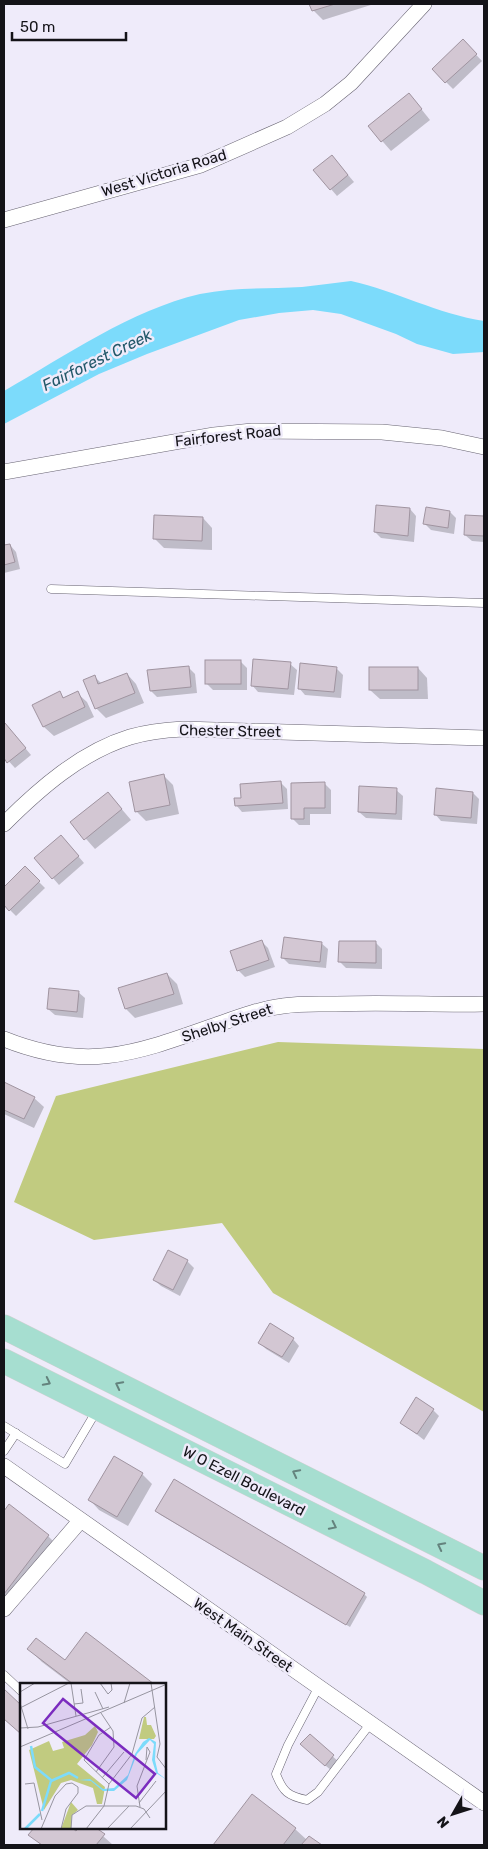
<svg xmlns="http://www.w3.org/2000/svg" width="488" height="1849" viewBox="0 0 488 1849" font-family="Rubik,sans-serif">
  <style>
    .green { fill: #c1cb80 }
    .water { fill: #7cdbfb }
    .shadow { fill: #0003 }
    .building { fill: #d3c7d3; stroke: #a094a0 }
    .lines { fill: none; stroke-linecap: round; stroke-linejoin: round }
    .service-casing { stroke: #686472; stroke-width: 9 }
    .minor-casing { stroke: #686472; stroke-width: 16 }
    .primary-casing { stroke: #d0d0d1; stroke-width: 25 }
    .service { stroke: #fff; stroke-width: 8 }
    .minor { stroke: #fff; stroke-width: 15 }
    .primary { stroke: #a6ded0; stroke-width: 24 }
    .oneway { stroke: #64837d }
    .labels { text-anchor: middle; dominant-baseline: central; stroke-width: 5; stroke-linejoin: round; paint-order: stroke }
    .street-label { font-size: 15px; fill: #141318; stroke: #efebfa }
    .water-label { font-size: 16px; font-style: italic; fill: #225869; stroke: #efebfa }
    .inset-river { fill: none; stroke: #7cdbfb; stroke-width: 2.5 }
    .inset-road { fill: none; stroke: #9795a0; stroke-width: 1 }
    .view { fill: #7b2cbf; fill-opacity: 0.15; stroke: #7b2cbf; stroke-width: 2.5 }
    .inset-edge { fill: none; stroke: #141318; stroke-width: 2.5 }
  </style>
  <rect width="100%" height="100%" fill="#efebfa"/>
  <!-- green -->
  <path class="green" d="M278,1042L484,1049V1412L273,1293L222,1223L94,1240L14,1202L56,1096Z"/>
  <!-- water -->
  <path class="water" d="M351,281C396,291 438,314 484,321V352L453,354L417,344L396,334L341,314L313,310L279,313L239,320L147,354L99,374L4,424V391C65,356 131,310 200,294C234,287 268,289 302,287C319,285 335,283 351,281Z"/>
  <!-- shadow -->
  <g class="shadow">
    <path d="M311,4H374L323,20L313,10Z"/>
    <path d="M463,41L482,61L453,89L433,69Z"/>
    <path d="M418,105L430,120L391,151L370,127Z"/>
    <path d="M338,163L354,182L337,196L331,189Z"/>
    <path d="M410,509L416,516L414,542L381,538L375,532Z"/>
    <path d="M450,512L456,518L454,534L431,530L425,524Z"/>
    <path d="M466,517L484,518V542L472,541L465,535Z"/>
    <path d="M203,518L212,528V550L164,548L155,539Z"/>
    <path d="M10,545L16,552L20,569L4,573V547Z"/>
    <path d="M240,661L247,668V690H213L207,684Z"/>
    <path d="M290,664L297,670L294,695L258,692L252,685Z"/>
    <path d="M189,668L195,674L197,693L157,697L151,691Z"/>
    <path d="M336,668L343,675L341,698L305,695L299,688Z"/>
    <path d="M418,668L427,678L428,699H380L370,690Z"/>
    <path d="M127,674L136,684L144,703L106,718L96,708L95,677L102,684Z"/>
    <path d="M59,693L65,699L77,693L87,702L94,717L54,736L44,727L33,706Z"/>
    <path d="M5,724L31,755L15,768L4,756V726Z"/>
    <path d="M163,775L173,785L179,814L146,821L136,811Z"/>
    <path d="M280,782L287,789L288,809L242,812L236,805L242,799Z"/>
    <path d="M325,784L331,790V814H310V825H299L292,818Z"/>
    <path d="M396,790L403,796L402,820L366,818L359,812Z"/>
    <path d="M108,793L131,820L95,849L72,823Z"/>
    <path d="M473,793L479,799L477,824L441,821L435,814Z"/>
    <path d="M67,843L84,863L59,885L53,878Z"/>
    <path d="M25,868L45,888L16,916L4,904V889Z"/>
    <path d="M262,942L268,948L275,967L245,977L238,970Z"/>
    <path d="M375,942L382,949V969L346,968L340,962Z"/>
    <path d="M321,943L328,949L326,968L289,964L283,958Z"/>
    <path d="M167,974L177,984L183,1004L135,1018L126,1009Z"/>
    <path d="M78,992L85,998L83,1018L55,1015L48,1009Z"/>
    <path d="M4,1083L34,1098L44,1107L34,1128L4,1114Z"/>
    <path d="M168,1252L187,1261L194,1268L180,1296L161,1286L154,1280Z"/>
    <path d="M293,1339L299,1346L289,1363L266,1349L260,1343Z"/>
    <path d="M433,1410L439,1416L424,1440L401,1422Z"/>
    <path d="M114,1457L142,1474L152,1484L128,1526L99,1510L90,1500Z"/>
    <path d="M174,1481L364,1594L367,1597L350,1627L159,1514L156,1511Z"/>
    <path d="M9,1506L48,1536L61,1549L9,1616L4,1612V1513Z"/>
    <path d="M29,1649L65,1661L152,1684H71L42,1662Z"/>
    <path d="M4,1691L21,1707V1734L4,1718Z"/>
    <path d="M310,1736L340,1763L332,1771L308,1751Z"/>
    <path d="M252,1796L295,1829L307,1840L309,1837L320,1845H214Z"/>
    <path d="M35,1828H70L77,1833L80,1828H94L113,1845H41L30,1835Z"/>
  </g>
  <!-- building -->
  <g class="building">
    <path d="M309,4H335L312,11Z"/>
    <path d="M463,39L477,54L445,83L432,69Z"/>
    <path d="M409,93L422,109L381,142L368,126Z"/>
    <path d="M332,155L348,175L330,190L313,170Z"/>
    <path d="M376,505L410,508L408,536L374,532Z"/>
    <path d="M426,507L450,511L448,528L423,524Z"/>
    <path d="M154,515L203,517L202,541L153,539Z"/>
    <path d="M465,515L484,516V536L464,535Z"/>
    <path d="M10,544L15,562L4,565V545Z"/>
    <path d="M253,659L291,662L288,689L251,686Z"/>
    <rect x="205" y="660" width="36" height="24"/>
    <path d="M300,663L337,667L334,692L298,689Z"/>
    <path d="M189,666L191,687L150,691L147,670Z"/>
    <rect x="369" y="667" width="49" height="23"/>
    <path d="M127,673L135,693L95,709L83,680L95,675L98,684Z"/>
    <path d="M60,691L63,698L78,691L85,707L43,727L32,705Z"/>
    <path d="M5,723L26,748L7,763L4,758V724Z"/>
    <path d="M164,774L170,805L135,812L129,782Z"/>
    <path d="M281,781L283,803L235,806L234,798H241L240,784Z"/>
    <path d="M325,782V808H304V819H291V783Z"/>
    <path d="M359,786L397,788L396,814L358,812Z"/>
    <path d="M436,788L473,792L471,818L434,815Z"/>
    <path d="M108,792L122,809L84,840L70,822Z"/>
    <path d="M61,835L79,856L52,879L34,858Z"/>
    <path d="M25,866L40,881L9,911L4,905V887Z"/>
    <path d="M284,937L322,942L320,962L281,958Z"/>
    <path d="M262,940L269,960L237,971L230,951Z"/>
    <path d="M339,941H376V963L338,962Z"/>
    <path d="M167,973L174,994L125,1009L118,988Z"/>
    <path d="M49,988L79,991L77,1012L47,1009Z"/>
    <path d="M4,1082L35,1097L24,1119L4,1110Z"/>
    <path d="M168,1250L188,1260L173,1290L153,1280Z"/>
    <path d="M270,1323L294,1338L282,1357L258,1343Z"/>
    <path d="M416,1397L434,1409L417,1434L400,1423Z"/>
    <path d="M114,1456L143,1473L117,1517L88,1500Z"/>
    <path d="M174,1479L365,1593L346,1625L155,1511Z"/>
    <path d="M9,1504L49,1535L4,1594V1511Z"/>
    <path d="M86,1632L154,1684H73L27,1649L36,1638L65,1660Z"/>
    <path d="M4,1689L21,1705V1734L4,1719Z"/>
    <path d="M310,1734L334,1755L325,1766L300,1744Z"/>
    <path d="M252,1794L296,1828L283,1845H213Z"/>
    <path d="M34,1828H72L76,1831L79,1828H96L105,1834L96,1845H42L28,1835Z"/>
    <path d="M309,1836L322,1845H301Z"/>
  </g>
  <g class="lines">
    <defs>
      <g id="service">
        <path d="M51,589L484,603"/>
        <path d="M4,1426L65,1464L97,1410"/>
        <path d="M4,1451L16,1433"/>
        <path d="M4,1675L21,1691"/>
        <path d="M318,1688L288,1745L276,1774C283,1792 288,1796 307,1800L318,1792L370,1724"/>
      </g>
      <g id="minor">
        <path d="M4,220L201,165L287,127L325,104L351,83L424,4"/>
        <path d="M4,472L214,435L252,431L382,432L442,438L484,447"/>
        <path d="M4,824C39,789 81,752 130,737C147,732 165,730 183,729L484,738"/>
        <path d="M4,1039C86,1072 134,1054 213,1026C236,1018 259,1009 283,1006C300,1003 318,1004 336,1004C385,1002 435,1005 484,1004"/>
        <path d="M4,1466L484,1803"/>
        <path d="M4,1609L80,1521"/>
      </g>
      <g id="primary">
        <path d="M4,1327L484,1568"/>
        <path d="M4,1361L426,1572L484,1603"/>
      </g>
    </defs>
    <!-- service casing -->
    <use href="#service" class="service-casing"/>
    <!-- minor casing -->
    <use href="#minor" class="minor-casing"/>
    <!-- primary casing -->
    <use href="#primary" class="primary-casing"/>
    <!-- service -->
    <use href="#service" class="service"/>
    <!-- minor -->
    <use href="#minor" class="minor"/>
    <!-- primary -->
    <use href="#primary" class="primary"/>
  </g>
  <!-- one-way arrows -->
  <defs><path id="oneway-chevron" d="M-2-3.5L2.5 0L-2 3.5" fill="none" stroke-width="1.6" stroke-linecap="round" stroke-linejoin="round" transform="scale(1.25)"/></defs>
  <g class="oneway">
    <use href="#oneway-chevron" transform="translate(47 1382) rotate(27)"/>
    <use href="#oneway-chevron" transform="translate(119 1385) rotate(-153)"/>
    <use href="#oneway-chevron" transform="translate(296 1473) rotate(-153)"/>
    <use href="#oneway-chevron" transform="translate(333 1526) rotate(26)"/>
    <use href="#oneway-chevron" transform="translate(441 1546) rotate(-153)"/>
  </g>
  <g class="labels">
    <!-- street labels -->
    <g class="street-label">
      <text transform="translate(164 173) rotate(-17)">West Victoria Road</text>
      <text transform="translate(228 436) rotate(-6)">Fairforest Road</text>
      <text transform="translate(230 731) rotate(1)">Chester Street</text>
      <text transform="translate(227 1023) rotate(-18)">Shelby Street</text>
      <text transform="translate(244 1481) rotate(27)">W O Ezell Boulevard</text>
      <text transform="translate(243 1635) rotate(35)">West Main Street</text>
    </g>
    <!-- water labels -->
    <g class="water-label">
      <text transform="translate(97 360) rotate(-26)">Fairforest Creek</text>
    </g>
  </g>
  <!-- overview -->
  <g transform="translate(20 1683)">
    <rect width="146" height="146" fill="#efebfa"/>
    <path d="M124,34H126L127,42H131L136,53L134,56H119ZM75,43L78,49L72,62L57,81L85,104L82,121H77L73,105L51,97L41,100L24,127L9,67L29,58L33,68L44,65L42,59L65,52ZM51,119L58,127L52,132L51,146H41Z" fill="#c1cb80"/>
    <path d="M129,55L136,59L135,77L138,90L147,97L136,90L132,77L134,61L130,57L117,71L107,97L94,108H83L71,98L59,97L70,96L83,106L94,105L108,92L115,71L123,59Z" fill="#7cdbfb"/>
    <path class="inset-river" d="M11,63L15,84L31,97M31,98L49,90L58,95M22,128L31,98M5,146L20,131"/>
    <path class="inset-road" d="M51,0L56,33M80,0L88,11L92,7L91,0M131,0L140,61L137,74L147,87M0,9L15,0M75,9L83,26M0,20L8,46M104,20L110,0M54,21L63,20L61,6M2,24L49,0M0,45L18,44L89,24M0,64L147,1M76,89L94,64L93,48L81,30M82,95L104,69M5,101L14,100L22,137M89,101L64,77L79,52L91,44M119,120L136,98M120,124L117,103L130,69L127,64L126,77M21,146L35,113L46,101L52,100L58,104V110L46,126L41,146M51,146L52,132L66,123H116L124,126L130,135M66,146L84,123L89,101L112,71L122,35L135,24M87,146L109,123M110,146L147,107"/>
    <path class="view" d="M43,16L135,91L116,115L23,40Z"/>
    <rect width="146" height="146" class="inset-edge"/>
  </g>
  <!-- border -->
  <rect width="488" height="1849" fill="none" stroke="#141318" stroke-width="10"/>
  <!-- north arrow -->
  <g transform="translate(453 1814) rotate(231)" stroke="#efebfa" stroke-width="4" paint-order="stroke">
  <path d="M0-4L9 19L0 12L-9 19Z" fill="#141318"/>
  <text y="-8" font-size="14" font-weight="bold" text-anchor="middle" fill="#141318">N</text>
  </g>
  <!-- scale -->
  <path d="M12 32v8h114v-8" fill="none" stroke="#141318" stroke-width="2.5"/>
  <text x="20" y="32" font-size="15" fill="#141318" stroke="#efebfa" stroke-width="4" paint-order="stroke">50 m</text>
</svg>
